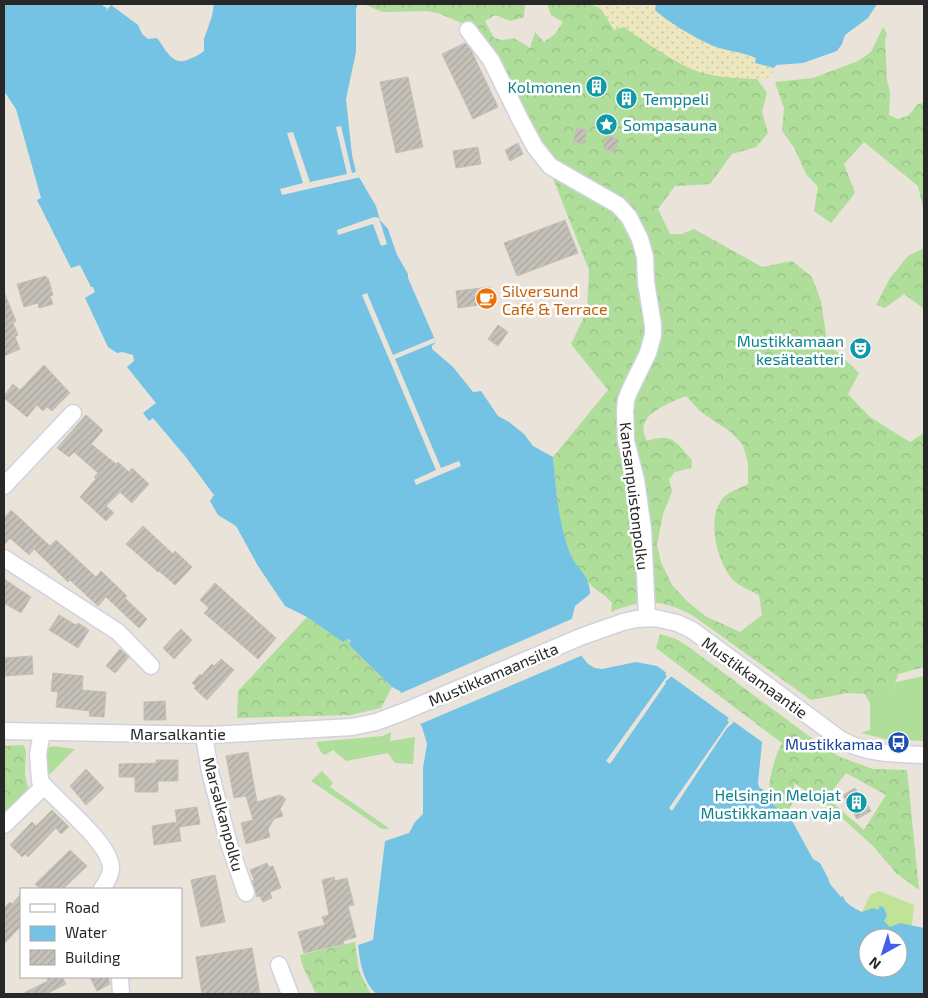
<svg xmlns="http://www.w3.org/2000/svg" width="928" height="998" viewBox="0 0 928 998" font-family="'Exo 2',sans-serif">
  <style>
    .grass { fill: #afdd9a }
    .forest { fill: url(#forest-crowns); fill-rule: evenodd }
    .sand { fill: url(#sand-dots) }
    .pitch { fill: #c0e397 }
    .water { fill: #74c3e5; fill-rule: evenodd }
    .pier { fill: #e9e3da }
    .building { fill: url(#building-hatch); stroke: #c4bfb4 }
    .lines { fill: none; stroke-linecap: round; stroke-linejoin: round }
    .minor-casing { stroke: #d0d2e0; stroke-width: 19 }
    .minor { stroke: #fff; stroke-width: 16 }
    .labels { text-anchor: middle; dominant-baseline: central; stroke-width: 5; stroke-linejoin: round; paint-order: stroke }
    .culture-label { font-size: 16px; fill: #0d838f; stroke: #fff; text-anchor: end }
    .food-label { font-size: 16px; fill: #c56008; stroke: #fff; text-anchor: start }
    .street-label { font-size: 16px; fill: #282828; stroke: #fff }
    .transit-label { font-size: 16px; fill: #164399; stroke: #fff; text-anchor: end }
  </style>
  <defs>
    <pattern id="forest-crowns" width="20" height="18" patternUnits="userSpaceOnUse" patternTransform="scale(1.25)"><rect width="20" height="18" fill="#afdd9a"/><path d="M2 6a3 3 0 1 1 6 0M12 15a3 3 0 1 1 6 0" fill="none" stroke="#97be85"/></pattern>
    <pattern id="sand-dots" width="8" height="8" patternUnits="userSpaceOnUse" patternTransform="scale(1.25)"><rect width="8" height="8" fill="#ede7bf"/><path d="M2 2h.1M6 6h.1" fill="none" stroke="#cbc6a4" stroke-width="1.8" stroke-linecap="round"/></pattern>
    <pattern id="building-hatch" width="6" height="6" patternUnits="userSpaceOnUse" patternTransform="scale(1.25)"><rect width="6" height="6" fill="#c5c1b9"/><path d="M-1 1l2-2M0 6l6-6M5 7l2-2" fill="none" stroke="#a9a69f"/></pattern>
  </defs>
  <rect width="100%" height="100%" fill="#e9e3da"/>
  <!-- grass -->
  <g class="grass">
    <path d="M924,676V741L885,739L861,733L870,730V703L865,694C877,694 891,696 896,682Z"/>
    <path d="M391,732L390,741L415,737L413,764L395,763L388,753L346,761L333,750L325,755L321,752L316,742L383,736Z"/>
    <path d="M52,746L75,749L46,778V755L48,748Z"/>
    <path d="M322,771L333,783L330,787L390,829H382L311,781Z"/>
  </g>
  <!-- forest -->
  <g class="forest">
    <path d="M363,4H525L524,17L511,21L495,15L485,21L494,38L503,40L514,38L530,48L535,32L544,42L555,34L563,22L551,15L547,4H591L601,9L614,29L624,27L652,46L728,77L757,79L767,93L762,112L768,133L756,147L732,154L710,184L675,186L658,209L670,234H682L694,229L762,267L792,261L812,277L821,301L827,342L859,373L848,394L870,417L910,442L924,433V667L898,674L894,687L883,695L848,693L811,700L692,615C661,599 643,599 611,612L612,603C605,594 596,591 589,583C558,548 557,501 553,457L608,390L571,344L587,311L589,270L545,158L473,28L438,13L426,11L383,12ZM686,396L701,412L732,433L743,445L748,463V484C741,488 730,491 724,497C705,516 717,565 735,582C742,587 751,591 759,595L762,615L740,632L705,616L687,601L672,585L661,562L657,545L663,514L672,492L669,479L675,472L691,468L692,460C676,443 673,432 647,441C632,415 668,404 686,396Z"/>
    <path d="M883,27L887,34L885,40L887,80L890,92L889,115L898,119L908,116L918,104L924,103V212L918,186L864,142L844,164L855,193L831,223L814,211L818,187L806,174L795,149L782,131L784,108L775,82L813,78L858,61L871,52Z"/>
    <path d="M924,248V309L904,294L885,308L876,305L890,278L908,256Z"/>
    <path d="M307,617L343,642L348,639L351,642L349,645L392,687L381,708L351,715L237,718L238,691Z"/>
    <path d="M660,634L676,639L686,645L825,748L840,757L873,769L907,770L919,890L896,873L873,846L829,806L794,783V800L786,814C782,811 776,808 773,805C763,792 775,756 782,743L656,648ZM846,773L886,795L864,830L827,798Z"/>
    <path d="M23,745L26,750L25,774L29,792L4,817V746Z"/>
    <path d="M355,942L359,971L371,994H316L303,967L300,955Z"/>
  </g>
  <!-- sand -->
  <path class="sand" d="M591,4H631L641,9L647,4H656L655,10C666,21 704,43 719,48C732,51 744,53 756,58L755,63L774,68L771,78C749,80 714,78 694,70C672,61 644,41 624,27L614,30L601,9Z"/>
  <!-- pitch -->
  <path class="pitch" d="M879,891L914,905L912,925L898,954V938H868V968L835,994L862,912L870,895Z"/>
  <!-- water -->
  <g class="water">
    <path d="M4,4H103V6L107,8L106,11L111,5L138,25L142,34L148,39L157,38C165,48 172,66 187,60C194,57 198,56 204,51V39L212,16L214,4H358L356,9V52L346,99L352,155L356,172L376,206L380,220L388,229L397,255L408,274V278L436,342L432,346V349L453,367L473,392L481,391L498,416L509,422L524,434L533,446L553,457C556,490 558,522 570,553C576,570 590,573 590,594L575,606L570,626L580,654L588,664L595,668L602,669L636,662L657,666L762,742L758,783L759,787L768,793L773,805L790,817L813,859L820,863L828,878L830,884L841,897L843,896C845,904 854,908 862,912L873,908L878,910L880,906L884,908L887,916L884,921L890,927L900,923L924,928V994H376C363,981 360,963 358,945L373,940L385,841L409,833L415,822L423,814V768L427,744L422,727L400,691L392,687L349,645L351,641L348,639L343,642L307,617L285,606L258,566L236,526L218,515L210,501L214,495L185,456L153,418L149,421L143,413L156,403L127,367L134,361L133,355L122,352L117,353L108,347L85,298L95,292L93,287H91L80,265L71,268L37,200L41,198L16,109L4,91ZM868,938H898V968H868Z"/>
    <path d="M656,4H877L868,18L845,35L842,44L837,51L803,63L776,65L774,68L755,63L756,58C744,53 731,51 719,48C703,43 666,21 655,10Z"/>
  </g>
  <!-- pier -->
  <g class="pier">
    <path d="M341,126L352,173L358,171L361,177L282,195L280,189L303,183L287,133L293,132L310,182L347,174L336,127Z"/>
    <path d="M374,217L379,218L387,244L381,246L373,224L338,235L337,230Z"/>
    <path d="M367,293L393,355L434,338L436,342L395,359L441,468L459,461L461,466L416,485L414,480L436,470L362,295Z"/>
    <path d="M574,618L573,626L583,655L418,725L399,694Z"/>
    <path d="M667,672L672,676L665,682L666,683L610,764L606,761L667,676L665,674Z"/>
    <path d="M729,718L734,722L727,728L672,811L669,808L729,722L727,720Z"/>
  </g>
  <!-- building -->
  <g class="building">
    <path d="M465,43L471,50L498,107L473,119L442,54Z"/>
    <path d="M408,77L423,147L396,153L380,82Z"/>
    <path d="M577,128L587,130L583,144L573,142Z"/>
    <path d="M608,135L619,140L614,152L603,148Z"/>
    <path d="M518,143L523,154L510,161L505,150Z"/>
    <path d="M478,147L481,164L456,168L453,151Z"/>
    <path d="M565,220L578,253L517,276L504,243Z"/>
    <path d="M46,276V278H48L53,295L50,296L53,304L39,308L38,303L24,307L17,284Z"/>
    <path d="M490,287L493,303L458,308L456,291Z"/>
    <path d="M4,292L16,321L13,323L18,335L15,337L20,349L4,356Z"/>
    <path d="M498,325L508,332L498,346L488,339Z"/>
    <path d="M44,365L70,393L52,411L47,407L43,411L37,405L27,417L4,398V396L13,384L20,390Z"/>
    <path d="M86,415L103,430L91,444L116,464L118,462L129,472L132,468L149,484L132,503L120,492L106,506L114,513L106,521L80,497L96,479L94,477L98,473L74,452L69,457L57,448Z"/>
    <path d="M11,510L50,546L56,540L96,577L101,571L127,596L125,598L147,619L139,628L106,597L98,606L70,580L68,582L34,549L29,555L10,538L4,545V518Z"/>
    <path d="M143,526L173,554L175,551L192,567L175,585L159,571L158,572L126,544Z"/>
    <path d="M4,579L31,597L21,613L4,603Z"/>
    <path d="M215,583L276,638L258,659L204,613L209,608L200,600Z"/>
    <path d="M59,615L76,625L78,623L89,630L78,648L49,630Z"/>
    <path d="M181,629L192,640L174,659L163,648Z"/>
    <path d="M120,649L129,657L115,673L106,666Z"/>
    <path d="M32,656L33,674L4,676V658Z"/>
    <path d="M221,659L234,670L207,700L194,688L196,686L192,683L200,674L201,676L212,664L214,666Z"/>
    <path d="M53,673L83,676L82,690L106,692L104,717L89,716L90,711L56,707L58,692L51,691Z"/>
    <path d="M165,701L166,720H144V702Z"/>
    <path d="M248,752L257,802L280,795L286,799L280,809L283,816L274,819L268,829L270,837L246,844L241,823L253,820L246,796L234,798L226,756Z"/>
    <path d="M156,760H178V781H158V792H135V777H119V764L156,763Z"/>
    <path d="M86,769L104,788L86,805L70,786Z"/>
    <path d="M855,788L858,794L860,792L871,811L857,819L843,795Z"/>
    <path d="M197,807L200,824L179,827L181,841L154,845L152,826L177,822L175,810Z"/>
    <path d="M52,810L69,827L61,834L56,828L28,857L25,854L22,857L10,845L32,822L36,826Z"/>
    <path d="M70,850L87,866L63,889H41L35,884Z"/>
    <path d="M267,863L269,867L273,866L281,888L270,892L272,898L263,902L260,896L257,897L252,881L254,880L250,870Z"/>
    <path d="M215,875L225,922L201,927L191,880Z"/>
    <path d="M334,877L335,881L347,878L354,905L348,906L356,937L343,941L344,944L304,953L298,932L325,925L322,917L329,915L322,880Z"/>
    <path d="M21,894V926L4,944V908L10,902L12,904Z"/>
    <path d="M252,948L260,994H202L196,957Z"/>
    <path d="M46,977H62L66,984L46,994H22L48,981Z"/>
    <path d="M90,977H108L110,984L97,991Z"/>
  </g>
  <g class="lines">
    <defs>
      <g id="minor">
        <path d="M468,30L491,60L522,123L535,147L550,166L618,205L629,217L640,239L645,257L646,282L653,325V335L648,353L629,392L626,400L625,412L626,441L636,480L643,529L647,618"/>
        <path d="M4,486L73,413"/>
        <path d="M4,558L118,632L151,666"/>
        <path d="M4,731L212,735L352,727L376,722L403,712L583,636L623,622L636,619L655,618L677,623L692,630L840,739C866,754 894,754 924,755"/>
        <path d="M42,732L38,754L40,781C56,801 111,843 111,868C111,875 106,883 102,889"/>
        <path d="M204,735L210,772L229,844L246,893"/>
        <path d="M4,825L44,786"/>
        <path d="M279,965L290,994"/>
        <path d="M120,977L121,994"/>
      </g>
    </defs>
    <!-- minor casing -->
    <use href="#minor" class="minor-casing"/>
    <!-- minor -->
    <use href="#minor" class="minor"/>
  </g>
  <!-- icons -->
  <defs>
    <symbol id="building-disc" viewBox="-11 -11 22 22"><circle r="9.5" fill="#0f9aa8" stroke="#fff"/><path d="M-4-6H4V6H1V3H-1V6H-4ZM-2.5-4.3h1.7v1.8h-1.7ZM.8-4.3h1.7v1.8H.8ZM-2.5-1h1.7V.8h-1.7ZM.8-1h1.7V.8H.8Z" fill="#fff"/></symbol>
    <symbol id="sight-disc" viewBox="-11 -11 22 22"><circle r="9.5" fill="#0f9aa8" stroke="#fff"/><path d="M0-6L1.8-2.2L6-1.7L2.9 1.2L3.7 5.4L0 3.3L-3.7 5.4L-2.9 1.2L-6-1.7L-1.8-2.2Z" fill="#fff"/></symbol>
    <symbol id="cafe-disc" viewBox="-11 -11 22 22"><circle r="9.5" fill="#e8710a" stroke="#fff"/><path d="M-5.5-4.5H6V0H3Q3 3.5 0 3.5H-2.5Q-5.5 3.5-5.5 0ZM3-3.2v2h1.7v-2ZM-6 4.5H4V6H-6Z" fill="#fff"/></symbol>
    <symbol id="theatre-disc" viewBox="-11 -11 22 22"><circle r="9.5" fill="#0f9aa8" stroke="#fff"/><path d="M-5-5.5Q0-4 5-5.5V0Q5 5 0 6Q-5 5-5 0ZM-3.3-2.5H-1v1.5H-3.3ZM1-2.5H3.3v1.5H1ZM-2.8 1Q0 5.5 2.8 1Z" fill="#fff"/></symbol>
    <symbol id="bus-disc" viewBox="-11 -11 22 22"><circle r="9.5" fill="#1a4fb4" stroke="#fff"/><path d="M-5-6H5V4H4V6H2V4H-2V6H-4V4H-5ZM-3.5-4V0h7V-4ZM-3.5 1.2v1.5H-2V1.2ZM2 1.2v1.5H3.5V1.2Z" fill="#fff"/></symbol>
  </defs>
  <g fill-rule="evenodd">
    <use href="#building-disc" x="584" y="74" width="25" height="25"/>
    <use href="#building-disc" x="614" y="86" width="25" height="25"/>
    <use href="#sight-disc" x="594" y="112" width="25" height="25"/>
    <use href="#cafe-disc" x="474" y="286" width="25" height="25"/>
    <use href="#theatre-disc" x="848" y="336" width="25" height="25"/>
    <use href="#bus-disc" x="886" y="730" width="25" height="25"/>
    <use href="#building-disc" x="844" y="790" width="25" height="25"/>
  </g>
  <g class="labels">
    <!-- culture labels -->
    <g class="culture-label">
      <text x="581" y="86">Kolmonen</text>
      <text x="643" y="98" text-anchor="start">Temppeli</text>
      <text x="623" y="124" text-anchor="start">Sompasauna</text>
      <text x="844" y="340">Mustikkamaan<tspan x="844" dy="18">kesäteatteri</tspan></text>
      <text x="841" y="794">Helsingin Melojat<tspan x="841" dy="18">Mustikkamaan vaja</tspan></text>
    </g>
    <!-- food labels -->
    <g class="food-label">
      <text x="502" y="290">Silversund<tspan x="502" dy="18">Café &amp; Terrace</tspan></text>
    </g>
    <!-- street labels -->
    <g class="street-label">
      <text transform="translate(635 496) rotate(83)">Kansanpuistonpolku</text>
      <text transform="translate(493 674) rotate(-23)">Mustikkamaansilta</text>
      <text transform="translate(755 677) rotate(36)">Mustikkamaantie</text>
      <text x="178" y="733">Marsalkantie</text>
      <text transform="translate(224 814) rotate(75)">Marsalkanpolku</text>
    </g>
    <!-- transit labels -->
    <g class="transit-label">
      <text x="883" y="743">Mustikkamaa</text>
    </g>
  </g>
  <!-- border -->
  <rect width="928" height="998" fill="none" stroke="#282828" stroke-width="10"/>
  <!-- legend -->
  <rect x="20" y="888" width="162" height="90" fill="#ffffff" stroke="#a9a9a9"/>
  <rect x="30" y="904" width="25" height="8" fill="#ffffff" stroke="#a9a9a9"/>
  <text x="65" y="913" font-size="15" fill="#282828">Road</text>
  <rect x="30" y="926" width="25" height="15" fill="#74c3e5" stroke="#a9a9a9"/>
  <text x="65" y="938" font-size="15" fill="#282828">Water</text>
  <rect x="30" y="950" width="25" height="15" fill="url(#building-hatch)" stroke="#a9a9a9"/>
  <text x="65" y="963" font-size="15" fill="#282828">Building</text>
  <!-- north arrow -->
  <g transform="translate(883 953) rotate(219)"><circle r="24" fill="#ffffff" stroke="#a9a9a9"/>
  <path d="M0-4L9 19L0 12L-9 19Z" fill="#455eec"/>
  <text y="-8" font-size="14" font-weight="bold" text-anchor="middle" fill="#282828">N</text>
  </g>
</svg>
